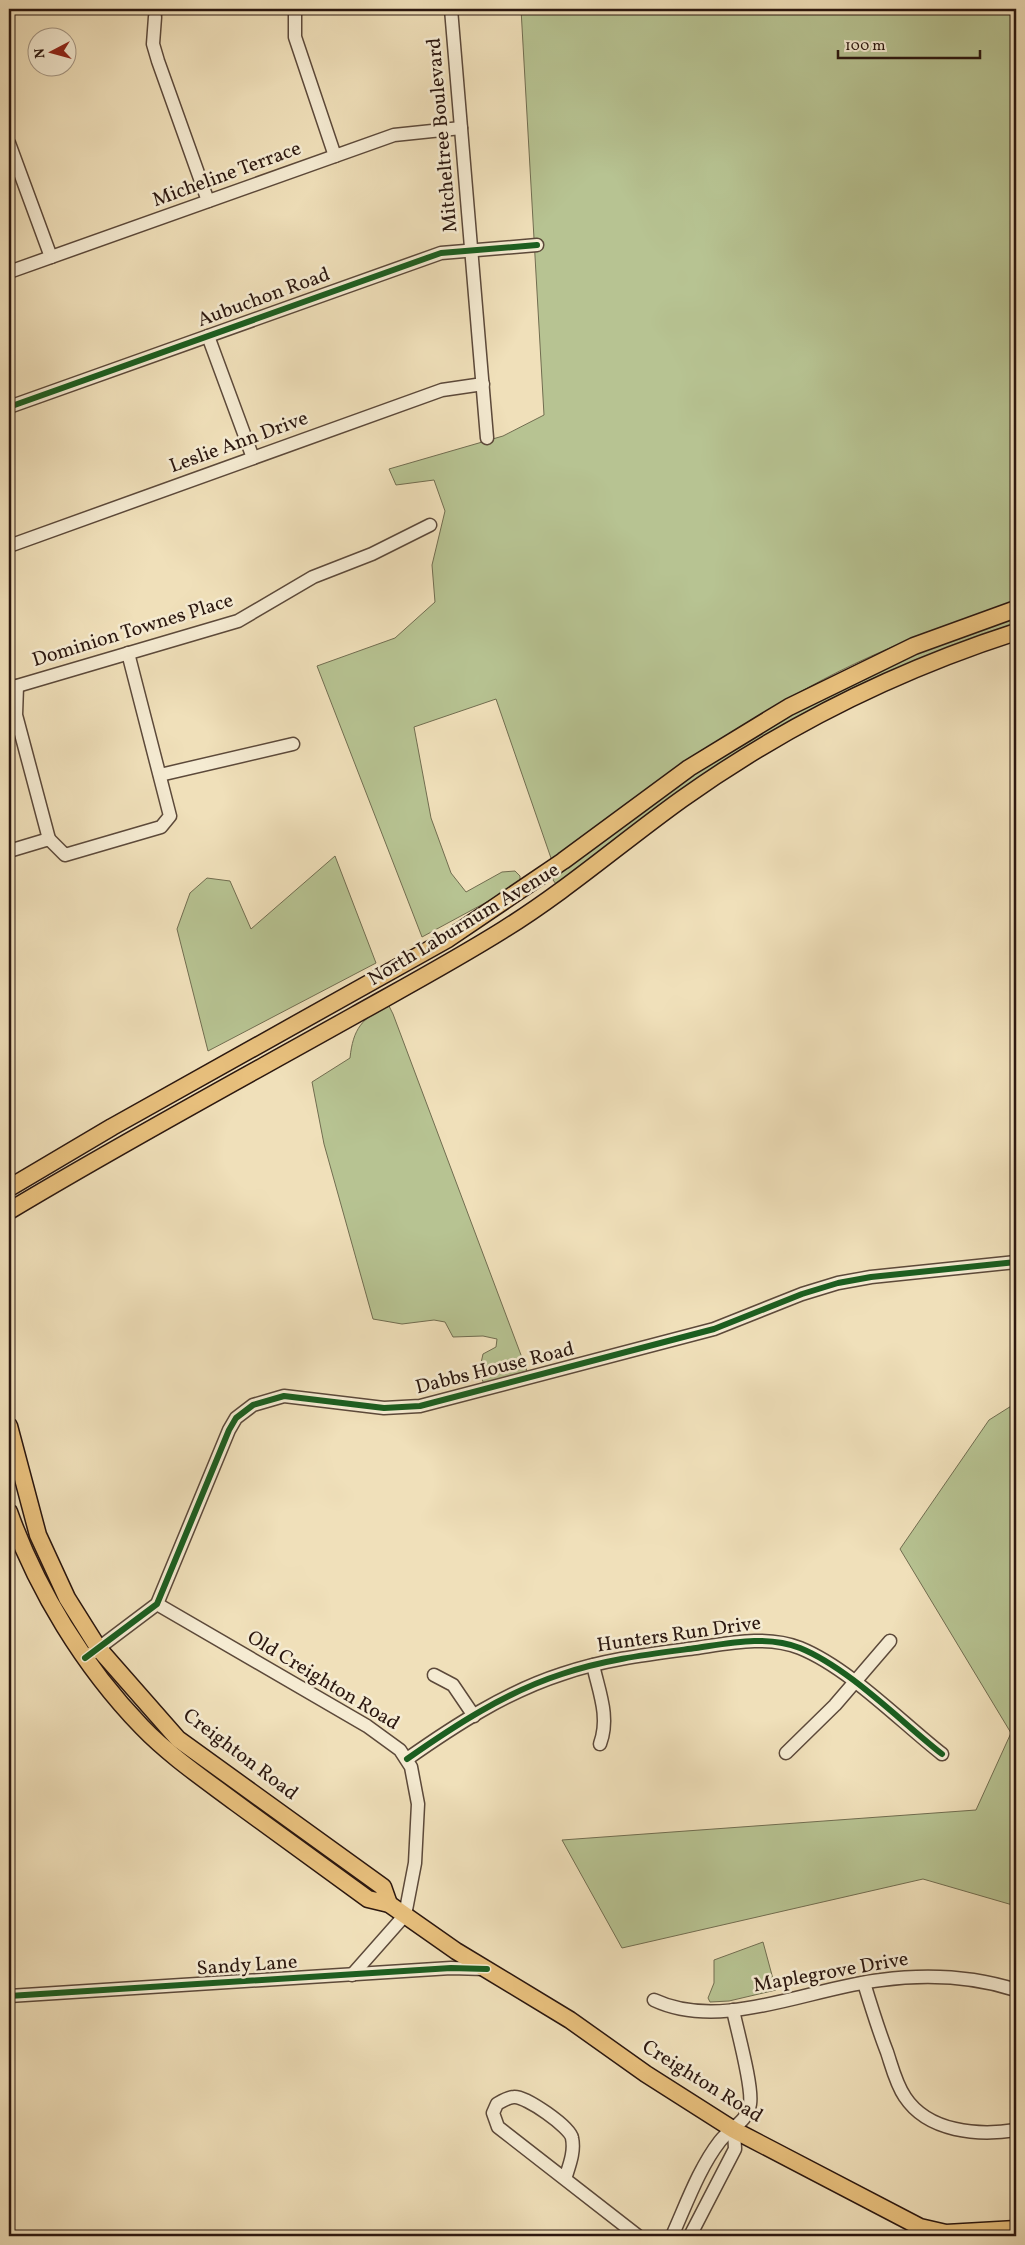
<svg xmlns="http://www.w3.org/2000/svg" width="1025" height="2245" viewBox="0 0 1025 2245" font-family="Vollkorn,serif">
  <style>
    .green { fill: #b7c392; stroke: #716d50 }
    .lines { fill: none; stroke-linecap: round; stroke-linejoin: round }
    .minor-casing { stroke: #5c493a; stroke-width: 15 }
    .major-casing { stroke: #2b170f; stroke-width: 19 }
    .minor { stroke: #f5ebd2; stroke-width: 12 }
    .major { stroke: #e8c07d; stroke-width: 16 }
    .cycleway-casing { stroke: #f5ebd2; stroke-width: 9 }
    .cycleway { stroke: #1b5e20; stroke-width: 6 }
    .labels { text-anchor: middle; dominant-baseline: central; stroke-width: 5; stroke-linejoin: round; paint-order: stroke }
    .street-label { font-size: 20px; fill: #2b170f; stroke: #f5ebd2 }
  </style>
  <rect width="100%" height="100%" fill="#f0e0ba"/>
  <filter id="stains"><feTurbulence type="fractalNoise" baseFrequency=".004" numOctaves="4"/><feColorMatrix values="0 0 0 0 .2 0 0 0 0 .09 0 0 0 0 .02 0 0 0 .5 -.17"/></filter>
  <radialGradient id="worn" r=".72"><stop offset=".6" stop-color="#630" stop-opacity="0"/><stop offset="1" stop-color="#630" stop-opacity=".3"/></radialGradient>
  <!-- green -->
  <g class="green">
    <path d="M521,9H1016V603C929,629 841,664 764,714C691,760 622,812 552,861L496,699L414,727L431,818L451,873L466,892L502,872L515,871L520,876V884L422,937L317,666L395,638L435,602L432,565L445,511L434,480L396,485L389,469L503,436L544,415Z"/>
    <path d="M1016,615V627L849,695L563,882L556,884L553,880V876L703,765L772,722L902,657Z"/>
    <path d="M335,856L376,963L208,1051L177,929L190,893L207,878L230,881L251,929Z"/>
    <path d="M389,1006L393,1014L527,1371L484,1384L479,1372L483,1354L496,1347L497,1339L483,1336L453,1337L445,1322L434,1320L402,1324L373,1319L324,1144L312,1082L350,1058C353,1029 362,1017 389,1006Z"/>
    <path d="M1016,1403V1906L923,1879L622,1948L562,1840L976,1810L1011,1733L900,1549L989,1420Z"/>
    <path d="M763,1942L776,1990L729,2001L710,2002L708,1998L714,1983V1960Z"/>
  </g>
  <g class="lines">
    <defs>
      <g id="minor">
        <path d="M451,9L487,438"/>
        <path d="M295,12V37L335,156"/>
        <path d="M155,17L153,44L158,61L208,201"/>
        <path d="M9,143L51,257"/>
        <path d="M9,272L394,135L461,128"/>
        <path d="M208,336L253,458"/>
        <path d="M9,407L441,253L537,245"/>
        <path d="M9,546L442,390L483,384"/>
        <path d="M17,686L16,715L49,839"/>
        <path d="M9,693L17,686L238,621L313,577L372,554L430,525"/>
        <path d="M160,775L293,744"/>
        <path d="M9,851L49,839L65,855L161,827L170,816L128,653"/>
        <path d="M157,1604L367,1726L400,1750L411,1767L418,1804L415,1863L405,1915L352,1975"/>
        <path d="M92,1653L157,1604L229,1430L236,1418L253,1405L284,1396L384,1408L420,1406L714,1329L802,1294L838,1283L871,1277L1016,1262"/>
        <path d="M593,1665C599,1692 610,1717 600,1744"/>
        <path d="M434,1675L453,1685L474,1716"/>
        <path d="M786,1753L835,1705L890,1641"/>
        <path d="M407,1759C454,1726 506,1692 562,1674C606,1659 651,1654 696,1648C730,1643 767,1635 800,1648C849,1668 900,1721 942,1754"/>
        <path d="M864,1983C871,2006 878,2029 887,2052C892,2067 896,2084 905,2097C928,2132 978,2136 1016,2130"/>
        <path d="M9,1996L451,1968L485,1969"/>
        <path d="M654,2000C722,2032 809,1988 881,1980C927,1974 972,1976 1016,1990"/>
        <path d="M565,2179C569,2166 575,2152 572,2138C570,2127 526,2096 514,2097C508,2097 502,2101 497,2104L493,2113L498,2127L638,2236"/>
        <path d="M672,2236C686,2205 699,2168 720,2141C731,2127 747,2123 750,2104C753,2086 737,2030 733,2010"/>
        <path d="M690,2236L735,2149L734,2130"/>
      </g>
      <g id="major">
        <path d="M9,1188L112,1127L448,939L563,861L689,768L789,707L914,646L1016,609"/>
        <path d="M9,1211C122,1143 239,1080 355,1015C405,987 455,960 503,930C566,891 622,842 682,799C783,727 898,670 1016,632"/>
        <path d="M9,1426L38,1535L67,1598L99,1649L178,1739L383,1887L389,1904"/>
        <path d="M9,1512C37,1590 84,1667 142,1727C170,1756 204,1779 236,1803C280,1835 324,1867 368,1899L389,1904L456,1951L570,2020L646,2074L734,2130L920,2227L946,2233L1016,2229"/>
      </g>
    </defs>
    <!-- minor casing -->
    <use href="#minor" class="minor-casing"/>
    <!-- major casing -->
    <use href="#major" class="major-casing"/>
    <!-- minor -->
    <use href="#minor" class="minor"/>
    <!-- major -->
    <use href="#major" class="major"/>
    <defs>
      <g id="cycleway">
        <path d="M9,407L441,253L537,245"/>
        <path d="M85,1658L157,1604L229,1430L236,1418L253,1405L284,1396L384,1408L420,1406L714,1329L802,1294L838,1283L871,1277L1016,1262"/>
        <path d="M407,1759C454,1726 506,1692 562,1674C606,1659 651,1654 696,1648C730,1643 767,1635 800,1648C849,1668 900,1721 942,1754"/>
        <path d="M9,1996L451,1968L487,1969"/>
      </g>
    </defs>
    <!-- cycleway casing -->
    <use href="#cycleway" class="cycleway-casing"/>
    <!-- cycleway -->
    <use href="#cycleway" class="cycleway"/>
  </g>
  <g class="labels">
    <!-- street labels -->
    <g class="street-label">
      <text transform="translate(443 135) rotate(-95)">Mitcheltree Boulevard</text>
      <text transform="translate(227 175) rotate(-20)">Micheline Terrace</text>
      <text transform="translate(264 298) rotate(-20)">Aubuchon Road</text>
      <text transform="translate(239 443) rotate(-20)">Leslie Ann Drive</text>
      <text transform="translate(133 631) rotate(-17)">Dominion Townes Place</text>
      <text transform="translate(464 925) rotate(-31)">North Laburnum Avenue</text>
      <text transform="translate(495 1369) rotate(-14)">Dabbs House Road</text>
      <text transform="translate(679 1635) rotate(-8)">Hunters Run Drive</text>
      <text transform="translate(323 1681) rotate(31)">Old Creighton Road</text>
      <text transform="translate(240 1755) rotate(37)">Creighton Road</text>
      <text transform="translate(247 1966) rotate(-4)">Sandy Lane</text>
      <text transform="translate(831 1973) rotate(-10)">Maplegrove Drive</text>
      <text transform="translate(702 2082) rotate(32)">Creighton Road</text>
    </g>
  </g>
  <!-- margin -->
  <rect width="1025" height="2245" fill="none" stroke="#f0e0ba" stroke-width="30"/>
  <rect x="10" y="10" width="1005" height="2225" fill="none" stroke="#2b170f" stroke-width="2.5"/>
  <rect x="15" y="15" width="995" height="2215" fill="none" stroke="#2b170f"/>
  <!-- north arrow -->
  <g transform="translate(52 52) rotate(264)"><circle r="24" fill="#f5ebd2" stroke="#a49684"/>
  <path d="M0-4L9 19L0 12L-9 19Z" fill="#8f2418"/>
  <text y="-8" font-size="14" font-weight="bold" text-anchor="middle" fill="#2b170f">N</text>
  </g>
  <!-- scale -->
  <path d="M838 50v8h142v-8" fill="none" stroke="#2b170f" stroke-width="2.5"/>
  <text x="845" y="50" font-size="15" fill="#2b170f" stroke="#f5ebd2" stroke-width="4" paint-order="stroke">100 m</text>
  <rect width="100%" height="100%" filter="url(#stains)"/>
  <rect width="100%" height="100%" fill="url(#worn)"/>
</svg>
